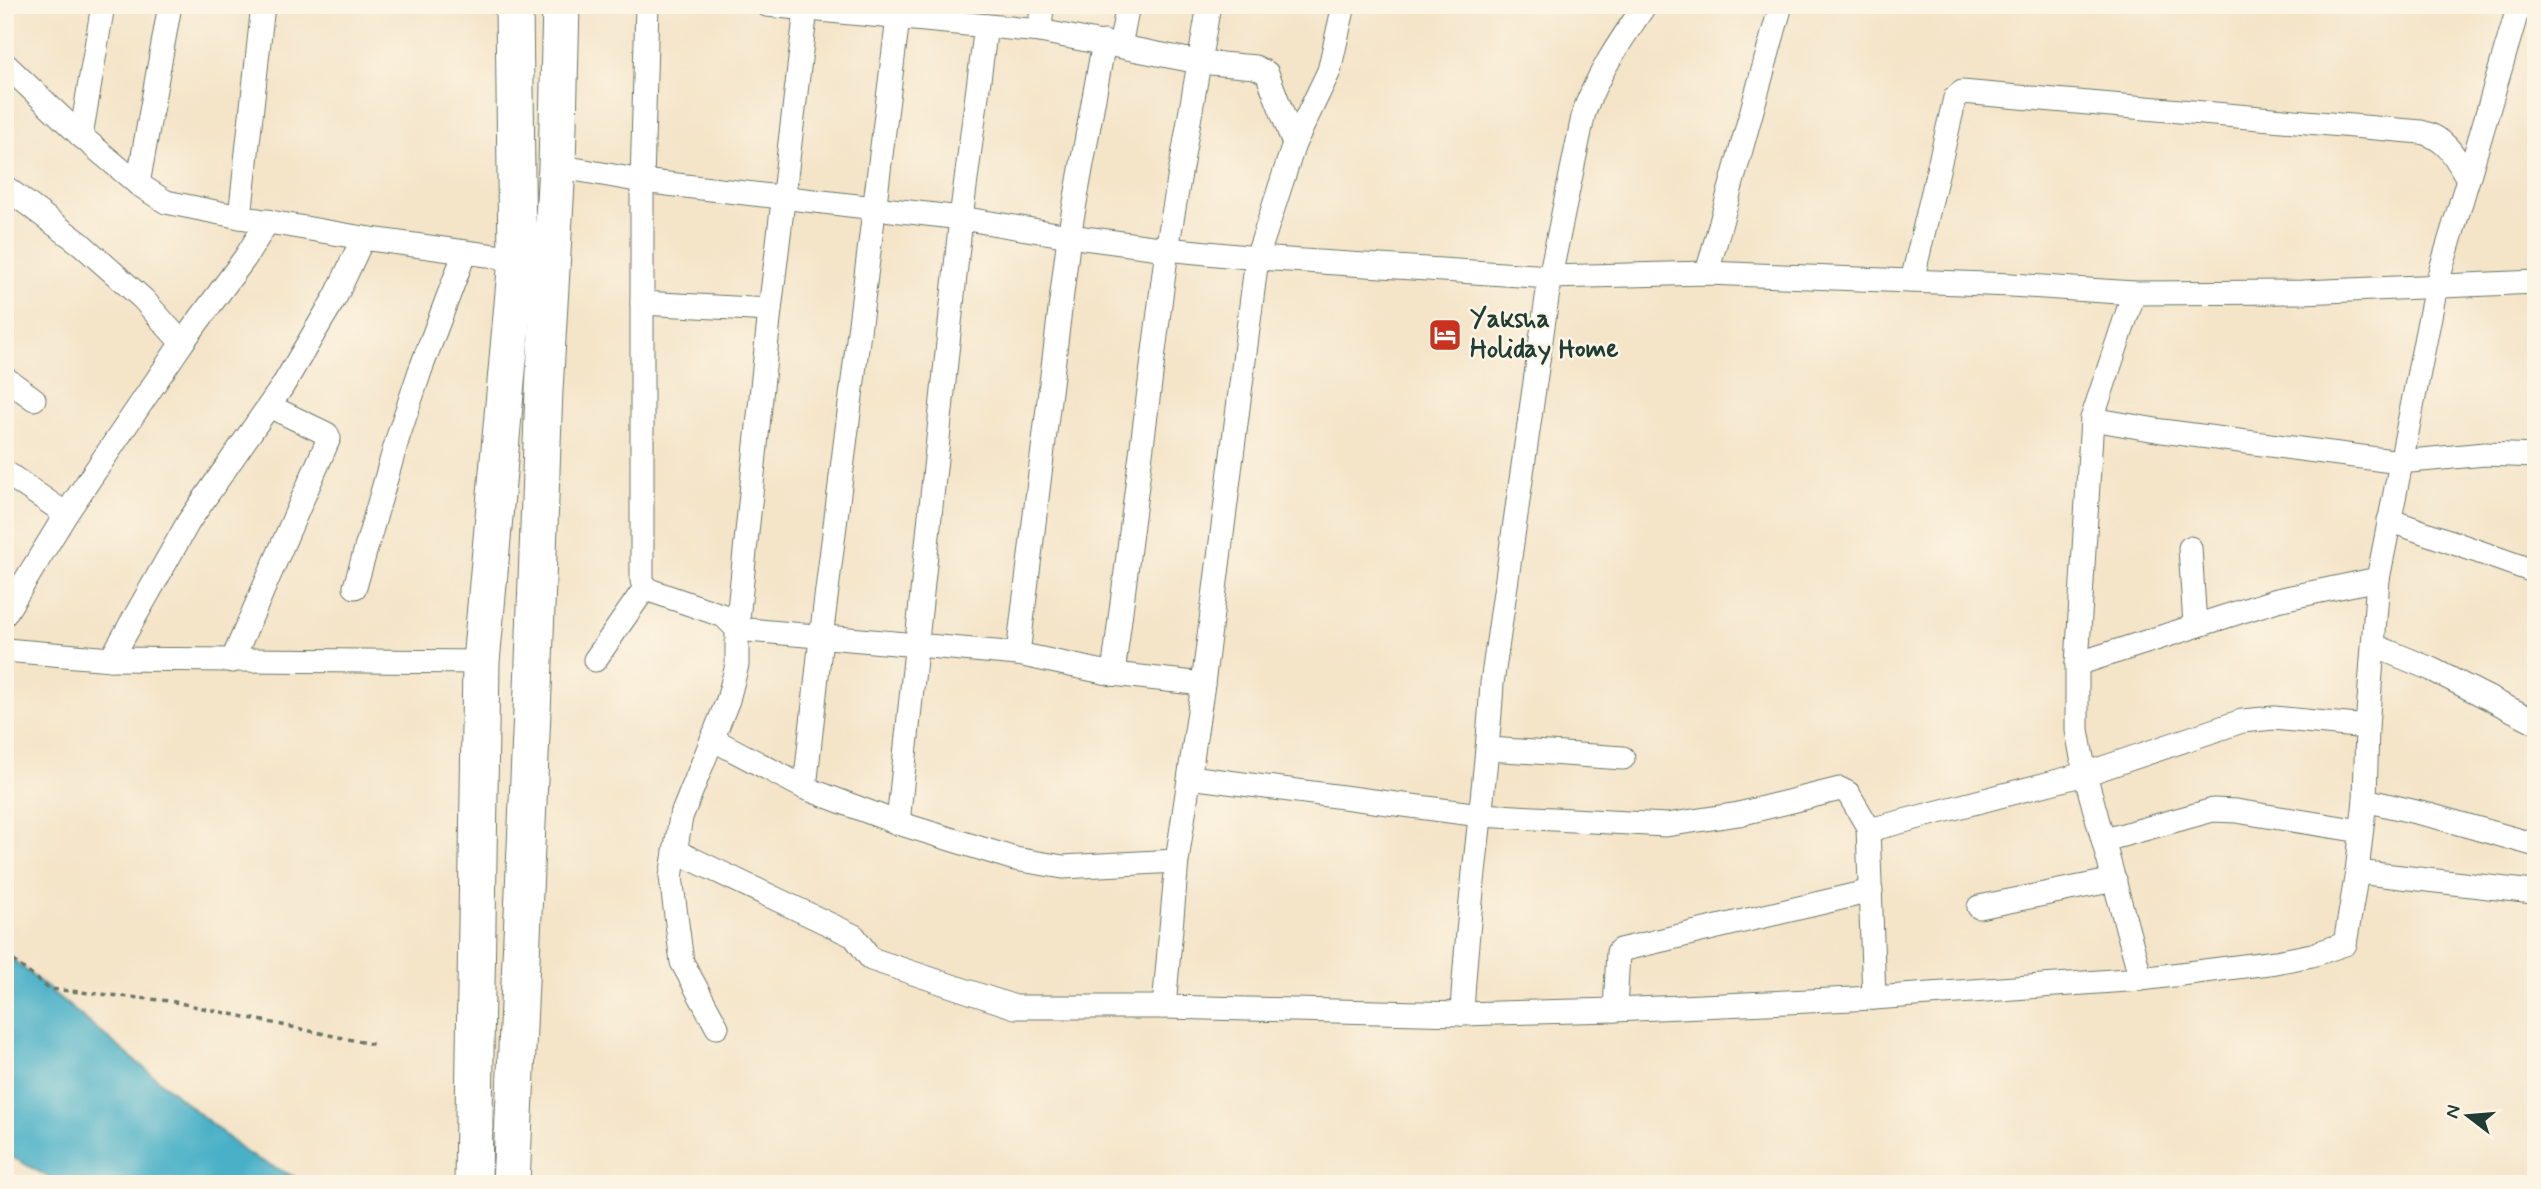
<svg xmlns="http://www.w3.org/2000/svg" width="2541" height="1189" viewBox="0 0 2541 1189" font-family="Mynerve,sans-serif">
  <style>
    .water { fill: #48b0c7; stroke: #34767e; stroke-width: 2 }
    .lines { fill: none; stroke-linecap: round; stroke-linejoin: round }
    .minor-casing { stroke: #6a7768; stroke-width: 25 }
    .trunk-casing { stroke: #6a7768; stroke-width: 39 }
    .path { stroke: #6a7768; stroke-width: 3.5; stroke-dasharray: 5 5; stroke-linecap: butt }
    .minor { stroke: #fff; stroke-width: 23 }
    .trunk { stroke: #fff; stroke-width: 37 }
    .labels { text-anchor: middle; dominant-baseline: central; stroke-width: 5; stroke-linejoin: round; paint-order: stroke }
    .poi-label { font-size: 26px; font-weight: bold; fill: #1f3d34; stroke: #fcf5e5; text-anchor: start }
  </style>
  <rect width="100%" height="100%" fill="#fcf5e5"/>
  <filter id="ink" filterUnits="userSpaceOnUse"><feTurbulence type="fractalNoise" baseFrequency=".0143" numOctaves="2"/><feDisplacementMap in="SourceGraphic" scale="14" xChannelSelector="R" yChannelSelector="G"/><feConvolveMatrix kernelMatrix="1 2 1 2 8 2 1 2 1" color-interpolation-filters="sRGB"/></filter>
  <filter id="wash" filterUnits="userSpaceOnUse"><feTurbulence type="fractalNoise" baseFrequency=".00686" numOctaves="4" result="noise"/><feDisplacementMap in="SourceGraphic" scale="28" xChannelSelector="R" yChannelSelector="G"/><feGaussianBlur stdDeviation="1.57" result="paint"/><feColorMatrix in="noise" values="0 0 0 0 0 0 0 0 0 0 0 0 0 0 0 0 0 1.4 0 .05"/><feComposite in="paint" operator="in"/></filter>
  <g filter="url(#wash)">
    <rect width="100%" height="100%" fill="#f4e4c8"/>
    <!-- water -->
    <path class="water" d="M5,953L249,1155L309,1184H61L5,1153Z"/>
  </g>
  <g filter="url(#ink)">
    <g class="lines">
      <defs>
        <g id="minor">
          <path d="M647,5L642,181V581L649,590L724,616L737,629V665L728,700L681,817L671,877L682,962L717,1027"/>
          <path d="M767,5L1040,31L1199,62L1255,67L1267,73L1294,144"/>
          <path d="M806,9L770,310L737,629L1018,654L1113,674L1203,684"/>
          <path d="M1040,31L1042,5"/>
          <path d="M1120,46L1128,5"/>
          <path d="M5,64L81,136L138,184L166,202L240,217L363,238L517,259"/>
          <path d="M81,136L103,5"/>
          <path d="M557,166L642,181L961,218L1069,236L1167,249L1257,258L1550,277L1707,273L2011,285L2134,293L2303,292L2536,282"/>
          <path d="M2468,179L2519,5"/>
          <path d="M138,184L170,5"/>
          <path d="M5,187L81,244L143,299L182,343"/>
          <path d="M240,217L263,5"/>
          <path d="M1707,273L1781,5"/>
          <path d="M2134,293L2092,419L2077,664V730L2085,774L2141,979"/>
          <path d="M642,303L770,310"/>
          <path d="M5,378L34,399"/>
          <path d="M2092,419L2162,431L2400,462L2485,454L2536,456"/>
          <path d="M5,472L66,514"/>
          <path d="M2389,520L2536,572"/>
          <path d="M2190,548L2195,625"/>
          <path d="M355,587L398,437L420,371L465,252"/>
          <path d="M5,614L66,514L182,343L245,258L268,221"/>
          <path d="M2375,646L2431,669L2536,722"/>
          <path d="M5,650L111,659L481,662"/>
          <path d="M1018,654L1069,236L1104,42"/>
          <path d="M111,659L189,521L282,387L336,296L363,238"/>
          <path d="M595,660L645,588"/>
          <path d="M232,661L329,438L327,434L269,406"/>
          <path d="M2077,664L2277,600L2378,579"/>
          <path d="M1113,674L1167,249L1209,5"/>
          <path d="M712,739L805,788L898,823L1015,859L1063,867L1177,861"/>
          <path d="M1489,749L1623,758"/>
          <path d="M1190,777L1480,815L1666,825L1739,814L1840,789L1848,793L1868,827L1873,829L2085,774L2242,721L2274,718L2367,727"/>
          <path d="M805,788L821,638L898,18"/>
          <path d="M2365,800L2433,816L2536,845"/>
          <path d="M898,823L961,218L986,26"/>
          <path d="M1868,827L1874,998"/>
          <path d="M2105,840L2213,810L2236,811L2361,831"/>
          <path d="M675,851L854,936L871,959L1015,1007H1164L1462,1014L1615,1010L1874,998L2141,979L2276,962L2312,955L2345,944L2357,872L2365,800L2367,727L2378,579L2436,286L2468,179C2456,158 2447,138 2421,132L1962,92L1955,98L1912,281"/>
          <path d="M2357,872L2533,892"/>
          <path d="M1979,907L2115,880"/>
          <path d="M1164,1007L1177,861L1203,684L1257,258L1294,144L1329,71L1344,5"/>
          <path d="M1615,1010L1618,952L1620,950L1871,891"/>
          <path d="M1462,1014C1467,903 1486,794 1492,683L1550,277L1584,112C1598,73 1621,40 1645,5"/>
        </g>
        <g id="trunk">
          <path d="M473,1184L481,662L517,259L514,5"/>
          <path d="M511,1184L533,689L544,390L557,166L561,5"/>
        </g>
      </defs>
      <!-- minor casing -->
      <use href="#minor" class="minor-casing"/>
      <!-- trunk casing -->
      <use href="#trunk" class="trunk-casing"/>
      <!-- path -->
      <path class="path" d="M5,954L49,989L170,1001L376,1045"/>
      <!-- minor -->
      <use href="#minor" class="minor"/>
      <!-- trunk -->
      <use href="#trunk" class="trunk"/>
    </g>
  </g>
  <!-- icons -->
  <defs>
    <symbol id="hotel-square" viewBox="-11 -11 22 22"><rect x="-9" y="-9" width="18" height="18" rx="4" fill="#c8321e" stroke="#fcf5e5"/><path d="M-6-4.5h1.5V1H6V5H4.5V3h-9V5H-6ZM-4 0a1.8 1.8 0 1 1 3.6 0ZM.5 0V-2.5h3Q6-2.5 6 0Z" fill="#fff"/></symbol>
  </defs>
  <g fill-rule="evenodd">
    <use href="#hotel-square" x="1426" y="316" width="38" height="38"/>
  </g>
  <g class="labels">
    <!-- poi labels -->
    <g class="poi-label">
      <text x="1470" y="320">Yaksha<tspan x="1470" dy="30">Holiday Home</tspan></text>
    </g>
  </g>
  <!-- margin -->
  <rect width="2541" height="1189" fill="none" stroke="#fcf5e5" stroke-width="28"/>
  <!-- north arrow -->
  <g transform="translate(2468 1116) rotate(286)" stroke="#fcf5e5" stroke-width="5" paint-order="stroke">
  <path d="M0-5L12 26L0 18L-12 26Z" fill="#1f3d34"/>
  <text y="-10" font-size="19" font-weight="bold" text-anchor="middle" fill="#1f3d34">N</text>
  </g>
</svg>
